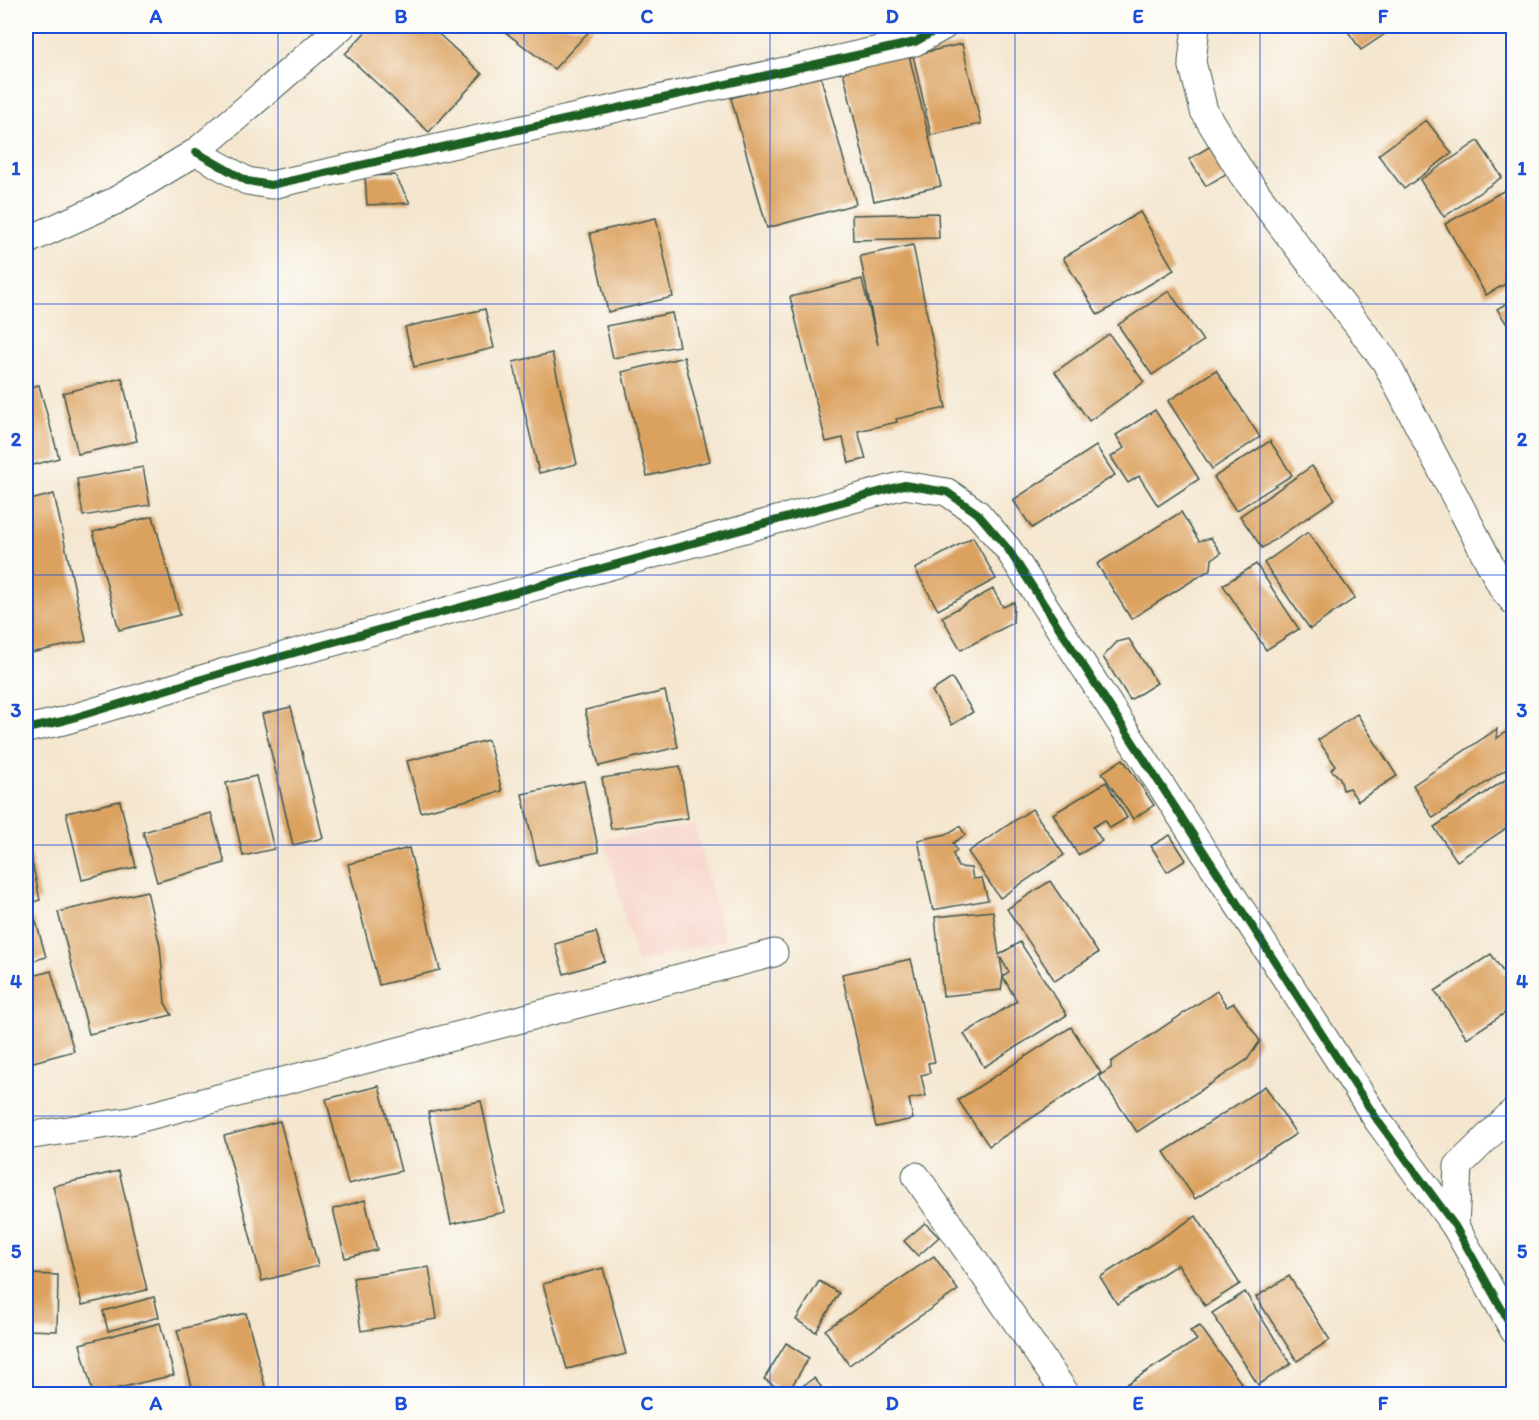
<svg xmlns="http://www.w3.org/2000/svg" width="1539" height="1420" viewBox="0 0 1539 1420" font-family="Itim,sans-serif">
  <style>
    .built { fill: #f7d1c6 }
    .building { fill: #dba15f; fill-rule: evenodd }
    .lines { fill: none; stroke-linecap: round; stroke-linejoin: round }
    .street-casing { stroke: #3f564b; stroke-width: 29 }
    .street { stroke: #fff; stroke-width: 27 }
    .cycleway-casing { stroke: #fdfcf7; stroke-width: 11 }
    .cycleway { stroke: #1b5e20; stroke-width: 8 }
    .grid { fill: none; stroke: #1d4ed8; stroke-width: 1.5; stroke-opacity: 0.55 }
    .neatline { fill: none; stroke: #1d4ed8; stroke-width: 2 }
    .grid-label { font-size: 20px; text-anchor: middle; font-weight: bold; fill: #1d4ed8 }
  </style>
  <rect width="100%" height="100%" fill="#fdfcf7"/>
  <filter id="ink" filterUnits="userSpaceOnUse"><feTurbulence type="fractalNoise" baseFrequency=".0167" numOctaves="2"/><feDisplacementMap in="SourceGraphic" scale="12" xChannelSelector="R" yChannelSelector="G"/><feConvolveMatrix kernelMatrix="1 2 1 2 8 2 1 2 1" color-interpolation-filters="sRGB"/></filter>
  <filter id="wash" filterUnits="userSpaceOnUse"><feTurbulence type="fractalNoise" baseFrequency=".008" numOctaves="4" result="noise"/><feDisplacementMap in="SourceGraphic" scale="24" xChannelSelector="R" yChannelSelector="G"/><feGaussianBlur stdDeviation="1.35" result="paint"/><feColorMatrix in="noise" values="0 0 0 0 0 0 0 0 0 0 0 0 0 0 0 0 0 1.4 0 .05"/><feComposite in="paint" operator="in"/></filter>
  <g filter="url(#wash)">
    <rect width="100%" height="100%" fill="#f4e6cf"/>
    <!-- built -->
    <path class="built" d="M694,825L725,940L637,963L604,839Z"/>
    <g id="blocks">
      <!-- building -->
      <g class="building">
        <path d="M371,26H430L482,74L429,132L345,54Z"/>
        <path d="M497,26H594L554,69Z"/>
        <path d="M1344,26H1397L1361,50Z"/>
        <path d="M962,44L981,124L931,135L913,55Z"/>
        <path d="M908,51L941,186L874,201L842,67Z"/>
        <path d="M820,74L856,204L767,228L731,98Z"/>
        <path d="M1426,120L1452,153L1404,189L1378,155Z"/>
        <path d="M1478,141L1502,177L1444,217L1420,180Z"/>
        <path d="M1214,144L1231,171L1206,186L1189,159Z"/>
        <path d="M395,175L410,203L367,205L365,176Z"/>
        <path d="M1505,190L1514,205V279L1486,295L1445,224Z"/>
        <path d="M1140,212L1174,270L1098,315L1063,258Z"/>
        <path d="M938,213L939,238L853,240L852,215Z"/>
        <path d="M656,218L673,297L608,312L590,233Z"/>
        <path d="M913,245L946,408L896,419L897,422L858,431L866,459L849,463L843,438L826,442L790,297L862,279L878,345L860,256Z"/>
        <path d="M1169,291L1203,341L1152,375L1118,325Z"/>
        <path d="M1514,299V335L1497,309Z"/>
        <path d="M485,309L494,348L414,367L405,327Z"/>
        <path d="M672,313L679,346L613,358L606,326Z"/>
        <path d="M1109,334L1144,382L1089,421L1055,372Z"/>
        <path d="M552,353L577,464L539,473L513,362Z"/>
        <path d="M684,357L710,461L647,476L622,372Z"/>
        <path d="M1216,370L1260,437L1212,469L1168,401Z"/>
        <path d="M122,378L137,441L78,454L63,393Z"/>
        <path d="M39,385L59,458L26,467V388Z"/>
        <path d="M1155,410L1199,479L1158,506L1139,476L1128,483L1111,457L1124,448L1116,435Z"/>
        <path d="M1270,441L1292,475L1236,511L1214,477Z"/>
        <path d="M1096,446L1115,475L1032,528L1013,500Z"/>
        <path d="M1312,466L1335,499L1262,548L1240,516Z"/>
        <path d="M143,467L150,505L83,516L77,479Z"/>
        <path d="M54,494L86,641L26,654V501Z"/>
        <path d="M1181,512L1199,541L1211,538L1221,553L1212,559L1211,569L1131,619L1097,564Z"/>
        <path d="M153,516L180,615L119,630L93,532Z"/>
        <path d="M1308,532L1355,598L1310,629L1264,563Z"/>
        <path d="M973,537L996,579L938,610L915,569Z"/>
        <path d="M1256,564L1299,629L1266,650L1223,585Z"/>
        <path d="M993,589L1003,607L1014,602L1013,623L961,650L942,617Z"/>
        <path d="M1129,639L1157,683L1130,700L1103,657L1117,642Z"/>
        <path d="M952,678L973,712L952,725L932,691Z"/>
        <path d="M665,691L678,747L599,766L585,710Z"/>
        <path d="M291,707L323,838L293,845L262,714Z"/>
        <path d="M1357,714L1397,776L1358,801L1349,788L1343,790L1340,778L1331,770L1335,765L1318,740Z"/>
        <path d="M1514,726V764L1433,818L1413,785L1497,729L1496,739Z"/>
        <path d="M488,740L502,791L421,812L407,761Z"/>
        <path d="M1123,759L1154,805L1133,819L1102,773Z"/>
        <path d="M680,766L688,818L611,829L602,778Z"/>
        <path d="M1514,774V823L1457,861L1434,827Z"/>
        <path d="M256,776L274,849L243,856L226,783Z"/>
        <path d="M584,781L599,852L538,865L522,794Z"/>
        <path d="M1106,782L1127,818L1110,828L1105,820L1093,827L1102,841L1078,855L1053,814Z"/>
        <path d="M120,801L136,867L82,880L66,813Z"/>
        <path d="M1032,809L1064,855L1000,898L968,852Z"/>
        <path d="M211,813L225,863L157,882L143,832Z"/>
        <path d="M960,826L965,835L953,843L957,851L953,854L958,867L971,868L973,879L982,878L988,900L933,910L918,840L947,834Z"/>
        <path d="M1170,835L1186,860L1167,872L1151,846Z"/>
        <path d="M26,847H29L40,900L26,904Z"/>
        <path d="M409,848L440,970L379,985L348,864Z"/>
        <path d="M1050,881L1098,953L1055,981L1007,909Z"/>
        <path d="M147,891L160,946L165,1003L172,1015L89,1034L58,912Z"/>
        <path d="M993,911L999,955L1020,942L1067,1015L984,1067L964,1034L1017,1001L1003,977L1001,990L943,996L935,917ZM1000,957L1009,972L1003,977Z"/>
        <path d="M35,918L46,957L26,963V920Z"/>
        <path d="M596,932L605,961L564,974L555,944Z"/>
        <path d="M1491,954L1514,988V1007L1467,1038L1435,991Z"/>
        <path d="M911,959L935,1062L928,1063L930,1073L921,1075L926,1096L909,1099L913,1119L876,1127L842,974Z"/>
        <path d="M51,971L74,1051L26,1064V978Z"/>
        <path d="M1217,991L1227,1007L1234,1003L1260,1041L1247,1060L1137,1132L1099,1076L1111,1068V1062Z"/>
        <path d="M1071,1027L1101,1073L989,1146L958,1100Z"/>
        <path d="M379,1086L401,1171L348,1184L326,1099Z"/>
        <path d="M1265,1086L1296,1134L1195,1199L1164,1152Z"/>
        <path d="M481,1101L505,1212L451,1224L428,1112Z"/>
        <path d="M280,1121L318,1266L262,1281L224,1136Z"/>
        <path d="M119,1171L147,1290L82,1305L53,1186Z"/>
        <path d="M365,1200L377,1250L345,1258L333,1209Z"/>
        <path d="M1196,1216L1240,1284L1205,1306L1178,1264L1117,1304L1100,1277Z"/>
        <path d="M925,1223L939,1237L918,1256L904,1241Z"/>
        <path d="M934,1256L958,1290L849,1365L825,1330Z"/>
        <path d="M429,1267L437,1319L361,1331L353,1278Z"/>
        <path d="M603,1268L626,1354L567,1369L543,1284Z"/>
        <path d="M26,1274L58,1275L57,1331L26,1330Z"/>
        <path d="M1289,1276L1330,1340L1297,1361L1256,1297Z"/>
        <path d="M819,1281L839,1293L816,1332L796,1320Z"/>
        <path d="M1245,1292L1291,1364L1258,1385L1212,1313Z"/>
        <path d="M154,1297L159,1317L108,1331L103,1311Z"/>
        <path d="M246,1313L267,1394H194L177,1330Z"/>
        <path d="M160,1323L174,1375L93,1394L80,1344Z"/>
        <path d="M1200,1326L1249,1394H1111L1197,1340L1190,1331Z"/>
        <path d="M786,1343L809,1358L787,1394L764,1379Z"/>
        <path d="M814,1378L827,1394H791Z"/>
      </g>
    </g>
  </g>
  <g filter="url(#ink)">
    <use href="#blocks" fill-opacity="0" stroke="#3f564b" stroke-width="1.5"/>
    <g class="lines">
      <defs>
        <g id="street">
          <path d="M1196,26L1192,62L1204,111L1242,174L1385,361L1503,589L1514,602"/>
          <path d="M196,152L247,181L271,185L915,42L944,26"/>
          <path d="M26,241L115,201L196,152L342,26"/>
          <path d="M26,729L63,721L225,672L904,485L947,492L977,513L1008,549L1378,1121L1455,1226L1514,1331"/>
          <path d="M26,1136L130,1121L774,953"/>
          <path d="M916,1176L1066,1394"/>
          <path d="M1455,1226L1458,1166L1514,1111"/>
        </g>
      </defs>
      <!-- street casing -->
      <use href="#street" class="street-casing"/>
      <!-- street -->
      <use href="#street" class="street"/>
      <defs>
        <g id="cycleway">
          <path d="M196,152L247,181L271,185L915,42L944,26"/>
          <path d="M26,729L63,721L225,672L904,485L947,492L977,513L1008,549L1378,1121L1455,1226L1514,1331"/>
        </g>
      </defs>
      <!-- cycleway casing -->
      <use href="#cycleway" class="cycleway-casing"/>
      <!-- cycleway -->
      <use href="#cycleway" class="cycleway"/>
    </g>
  </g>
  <!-- grid -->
  <path class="grid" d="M278,26V1394M524,26V1394M770,26V1394M1015,26V1394M1260,26V1394M26,304H1514M26,575H1514M26,845H1514M26,1116H1514"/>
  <!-- margin -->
  <rect width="1539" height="1420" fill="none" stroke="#fdfcf7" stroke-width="66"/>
  <rect x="33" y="33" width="1473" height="1354" class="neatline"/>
  <g class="grid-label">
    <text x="156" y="23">A</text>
    <text x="401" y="23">B</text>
    <text x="647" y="23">C</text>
    <text x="892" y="23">D</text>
    <text x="1138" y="23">E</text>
    <text x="1383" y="23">F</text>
    <text x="16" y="175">1</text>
    <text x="1522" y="175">1</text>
    <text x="16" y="446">2</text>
    <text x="1522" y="446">2</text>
    <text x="16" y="717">3</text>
    <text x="1522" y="717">3</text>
    <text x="16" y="988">4</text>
    <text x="1522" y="988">4</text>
    <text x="16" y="1258">5</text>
    <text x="1522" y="1258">5</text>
    <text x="156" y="1410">A</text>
    <text x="401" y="1410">B</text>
    <text x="647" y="1410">C</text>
    <text x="892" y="1410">D</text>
    <text x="1138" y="1410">E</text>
    <text x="1383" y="1410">F</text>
  </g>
</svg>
